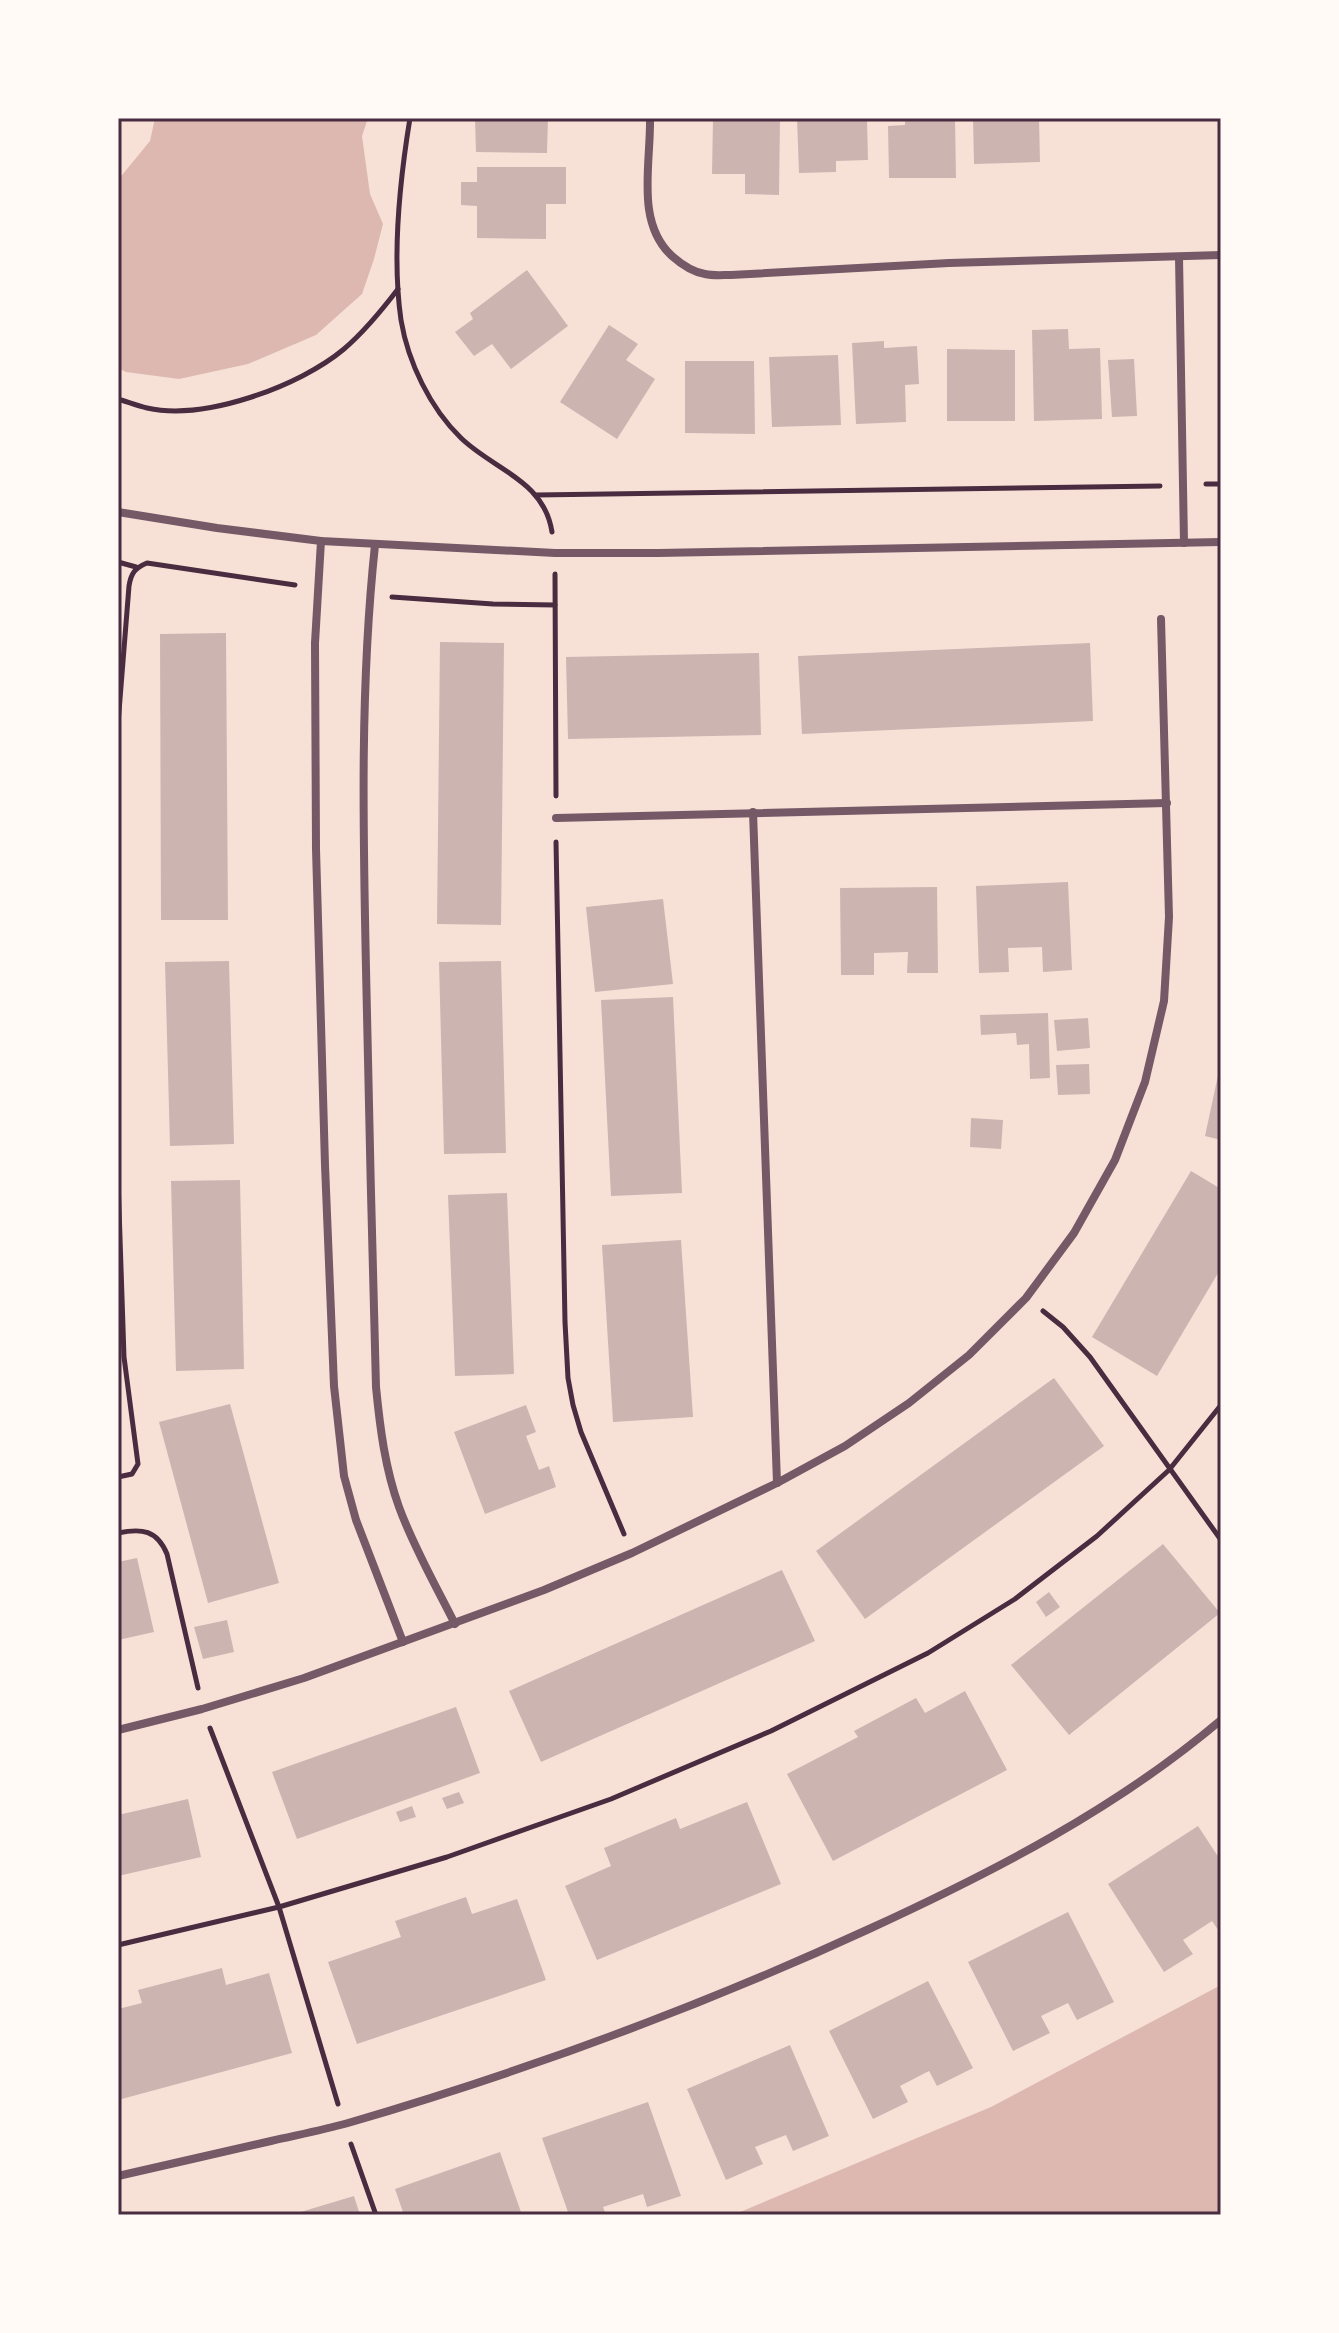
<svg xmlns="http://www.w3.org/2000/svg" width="1339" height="2333" viewBox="0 0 1339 2333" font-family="Overpass,sans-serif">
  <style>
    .water { fill: #dcb8b0 }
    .building { fill: #ccb4b1 }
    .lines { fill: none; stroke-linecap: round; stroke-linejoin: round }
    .path { stroke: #4a2c40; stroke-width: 5 }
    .minor { stroke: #755966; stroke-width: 8 }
    .neatline { fill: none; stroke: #4a2c40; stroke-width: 3 }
  </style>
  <rect width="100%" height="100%" fill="#f7e1d7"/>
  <!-- water -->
  <g class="water">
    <path d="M155,118H368L362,136L370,194L383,224L374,259L362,294L316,335L248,364L179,379L126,372L118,368V180L150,141Z"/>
    <path d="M1221,1985V2215H733L991,2107Z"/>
  </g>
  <!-- building -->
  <g class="building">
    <path d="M475,118H548L547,153L476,152Z"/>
    <path d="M713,118H780L779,195L745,194V174H712Z"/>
    <path d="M797,118H867L868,160L836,161V172L799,173Z"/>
    <path d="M905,118H955L956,178H889L888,126L905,125Z"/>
    <path d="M973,118H1039L1040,162L974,164Z"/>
    <path d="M477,167H566V204H546V239L477,238V206L461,205V182H477Z"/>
    <path d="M527,270L568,326L511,369L492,344L474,356L455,332L473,319L470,313Z"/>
    <path d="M609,325L638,344L626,360L655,379L617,439L560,402Z"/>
    <path d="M1068,329L1069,349L1100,348L1102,419L1034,421L1032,330Z"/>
    <path d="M884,341V348L917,346L919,384L905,385L906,422L856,424L852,343Z"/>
    <path d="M947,349L1015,350V421H947Z"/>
    <path d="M838,355L841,425L772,427L769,357Z"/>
    <path d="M1134,359L1137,416L1112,417L1108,360Z"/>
    <path d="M685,361H754L755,434L685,433Z"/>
    <path d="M226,633L228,920H161L160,634Z"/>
    <path d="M440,642L504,643L501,925L437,924Z"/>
    <path d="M1090,643L1093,721L802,734L798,656Z"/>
    <path d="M759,653L761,735L568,739L566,657Z"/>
    <path d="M1068,882L1072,970L1043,972L1042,947L1008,948L1009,972L979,973L976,886Z"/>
    <path d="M937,887L938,973H907L908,952L874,953V975H841L840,888Z"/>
    <path d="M663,899L673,984L595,992L586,907Z"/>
    <path d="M229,961L234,1144L170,1146L165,962Z"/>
    <path d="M501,961L506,1153L444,1154L439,962Z"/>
    <path d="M673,997L682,1193L611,1196L601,1000Z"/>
    <path d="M1048,1013L1050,1078L1030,1079L1029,1044L1017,1045L1016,1033L981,1035L980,1015Z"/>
    <path d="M1088,1018L1090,1048L1057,1051L1054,1020Z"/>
    <path d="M1089,1064L1090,1094L1058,1095L1056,1065Z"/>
    <path d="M1220,1066H1221V1140L1205,1136Z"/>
    <path d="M971,1118L1003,1120L1001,1149L970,1147Z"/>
    <path d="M1191,1171L1221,1189V1268L1157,1376L1092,1337Z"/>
    <path d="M240,1180L244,1369L176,1371L171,1181Z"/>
    <path d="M507,1193L514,1374L455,1376L448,1195Z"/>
    <path d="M681,1240L693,1417L613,1422L602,1245Z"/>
    <path d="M1054,1378L1104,1446L865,1619L816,1551Z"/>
    <path d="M230,1404L279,1583L208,1603L159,1422Z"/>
    <path d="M526,1405L536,1432L526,1436L539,1470L549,1466L556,1487L485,1514L454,1432Z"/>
    <path d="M1163,1544L1220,1613L1069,1735L1011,1665Z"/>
    <path d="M137,1558L154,1632L118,1640V1562Z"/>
    <path d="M782,1570L815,1641L541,1762L509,1691Z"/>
    <path d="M1049,1592L1060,1607L1046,1617L1036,1602Z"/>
    <path d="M227,1620L234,1652L203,1659L194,1627Z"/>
    <path d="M965,1691L1007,1770L833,1861L787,1774L858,1737L854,1731L916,1698L925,1713Z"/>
    <path d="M456,1707L480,1773L297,1839L272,1772Z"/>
    <path d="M459,1792L464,1803L447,1809L442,1798Z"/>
    <path d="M188,1799L201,1857L118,1876V1815Z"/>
    <path d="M747,1802L781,1884L597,1960L565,1886L611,1866L604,1848L676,1818L680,1829Z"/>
    <path d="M412,1806L416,1817L400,1822L396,1812Z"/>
    <path d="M1198,1826L1221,1861V1934L1212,1921L1183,1940L1193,1954L1164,1972L1108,1884Z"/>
    <path d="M466,1897L472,1914L517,1899L546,1980L357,2044L328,1962L401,1937L395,1921Z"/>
    <path d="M1068,1912L1114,2002L1077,2020L1068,2003L1041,2016L1050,2033L1013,2051L968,1962Z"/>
    <path d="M222,1968L226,1985L269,1973L292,2053L118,2100V2009L142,2003L138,1990Z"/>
    <path d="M928,1981L973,2068L937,2086L929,2071L900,2086L908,2102L873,2119L829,2031Z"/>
    <path d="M790,2045L829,2136L793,2151L786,2135L755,2147L763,2164L726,2180L687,2089Z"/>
    <path d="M648,2102L681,2196L647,2207L643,2194L603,2207L606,2215H569L542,2138Z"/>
    <path d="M500,2152L522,2215H404L395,2189Z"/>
    <path d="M354,2196L360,2215H295L294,2214Z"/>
  </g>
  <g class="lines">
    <!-- path -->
    <g class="path">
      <path d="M410,118C400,179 392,258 401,320C408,362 430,408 461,438C494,470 544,480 552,532"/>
      <path d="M118,399C128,402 138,406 147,408C205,421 300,386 344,349C365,331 382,310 398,289"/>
      <path d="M1206,484H1221"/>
      <path d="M536,495L1160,486"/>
      <path d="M118,562L136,567"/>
      <path d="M555,574L556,796"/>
      <path d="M392,597L493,604L555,605"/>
      <path d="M118,724L129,586C131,573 135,568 147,563L295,585"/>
      <path d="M556,842L565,1322L568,1378L573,1405L581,1432L624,1534"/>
      <path d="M118,1178L124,1357L138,1464L132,1474L118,1477"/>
      <path d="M1043,1311L1063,1327L1090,1357L1221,1540"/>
      <path d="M118,1533C142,1528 157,1530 167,1554L198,1688"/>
      <path d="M210,1728L279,1907L338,2104"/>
      <path d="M118,1945L279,1907L447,1857L611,1799L771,1731L928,1653L1015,1599L1097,1536L1169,1470L1221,1405"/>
      <path d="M351,2144L376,2215"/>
    </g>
    <!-- minor -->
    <g class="minor">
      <path d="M650,118C651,164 635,222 672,256C681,264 693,272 705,274C713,276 723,275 731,275L949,263L1221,255"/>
      <path d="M1179,257L1184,543"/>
      <path d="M118,512L217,528L321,541L555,553H658L1221,542"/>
      <path d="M321,541L315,643L316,849L325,1165L334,1386L344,1476L356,1520L403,1642"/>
      <path d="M375,545C360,686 363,827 366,969C369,1108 372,1248 376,1387C380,1428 385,1468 399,1507C414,1548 436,1586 455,1624"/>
      <path d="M753,812L777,1483"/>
      <path d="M556,818L1167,803"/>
      <path d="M118,1730L202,1709L304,1678L544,1590L632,1553L777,1483L845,1446L909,1403L969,1355L1026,1298L1074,1233L1115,1160L1145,1082L1164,1001L1169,917L1161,619"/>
      <path d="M118,2176C169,2164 220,2153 271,2141C297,2135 323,2130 348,2123C526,2071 700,2007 869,1929C993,1872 1116,1809 1221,1720"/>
    </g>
  </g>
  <!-- border -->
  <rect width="1339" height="2333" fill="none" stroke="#fffaf5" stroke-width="240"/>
  <rect x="120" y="120" width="1099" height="2093" class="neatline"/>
</svg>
